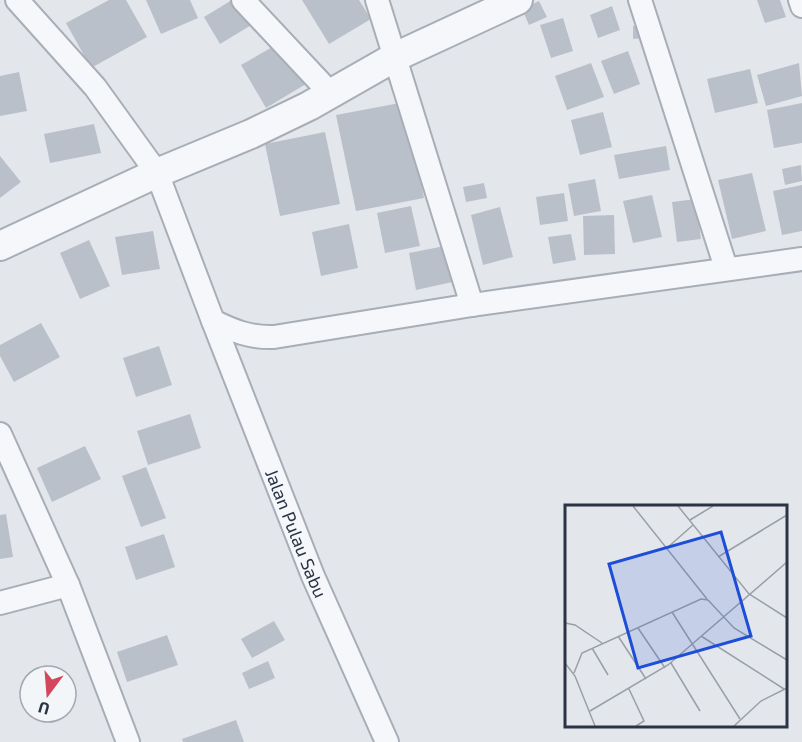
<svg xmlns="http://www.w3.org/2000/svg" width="802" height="742" viewBox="0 0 802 742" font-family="'Exo 2',sans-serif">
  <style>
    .building { fill: #bac0ca }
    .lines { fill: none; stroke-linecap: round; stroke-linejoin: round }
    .minor-casing { stroke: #a8aeb7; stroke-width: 26 }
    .tertiary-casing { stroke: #a8aeb7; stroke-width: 32 }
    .minor { stroke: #f6f7fa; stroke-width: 22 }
    .tertiary { stroke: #f6f7fa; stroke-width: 28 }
    .labels { text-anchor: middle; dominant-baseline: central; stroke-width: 5; stroke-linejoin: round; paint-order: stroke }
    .street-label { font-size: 18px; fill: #2a3445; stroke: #f3f6f9 }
    .inset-road { fill: none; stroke: #999fa9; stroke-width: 1.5 }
    .view { fill: #1d4ed8; fill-opacity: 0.15; stroke: #1d4ed8; stroke-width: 3 }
    .inset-edge { fill: none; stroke: #2a3445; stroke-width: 3 }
  </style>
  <rect width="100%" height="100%" fill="#e3e7ec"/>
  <!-- building -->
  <g class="building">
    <path d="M109,0H126L147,37L91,68L66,23Z"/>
    <path d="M146,0H190L198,18L161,34Z"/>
    <path d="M232,0H238L253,24L220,44L204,17Z"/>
    <path d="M302,0H359L371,19L329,44Z"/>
    <path d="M757,0H780L786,17L765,23Z"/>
    <path d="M539,1L547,17L529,25L522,9Z"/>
    <path d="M612,6L620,30L598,38L590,15Z"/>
    <path d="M563,18L573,51L551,58L540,25Z"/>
    <path d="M645,25L646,38L633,39V26Z"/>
    <path d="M281,42L306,84L266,108L241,65Z"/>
    <path d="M628,51L640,84L614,94L601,61Z"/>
    <path d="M591,63L604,97L567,110L555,76Z"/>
    <path d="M799,63L802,96L766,106L757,75Z"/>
    <path d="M750,69L758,103L715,113L707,79Z"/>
    <path d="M19,72L27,111L0,116V76Z"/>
    <path d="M405,102L424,198L356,211L336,115Z"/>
    <path d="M802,103V143L774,148L767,110Z"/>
    <path d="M603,112L612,147L580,155L571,120Z"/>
    <path d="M94,124L101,153L50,163L44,134Z"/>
    <path d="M325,132L340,204L280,216L265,144Z"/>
    <path d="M666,146L670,170L619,179L614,155Z"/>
    <path d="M0,156L21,182L0,198Z"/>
    <path d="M801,165L802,181L785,185L782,169Z"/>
    <path d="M752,173L766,231L732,239L718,180Z"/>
    <path d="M595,179L601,211L574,216L568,184Z"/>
    <path d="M484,183L487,198L466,202L463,187Z"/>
    <path d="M802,185V231L782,235L773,191Z"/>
    <path d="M564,193L568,221L540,225L536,197Z"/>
    <path d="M652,195L662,237L633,243L623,201Z"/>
    <path d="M696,199L701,239L677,242L672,202Z"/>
    <path d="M411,206L420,246L385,253L377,213Z"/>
    <path d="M500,207L513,257L483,265L471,215Z"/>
    <path d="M614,215L615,254L584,255L583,216Z"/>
    <path d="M349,224L358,268L321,276L312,232Z"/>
    <path d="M153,231L160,269L122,275L115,237Z"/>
    <path d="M571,234L576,260L553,264L548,237Z"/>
    <path d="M89,240L110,286L80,299L60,253Z"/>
    <path d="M450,245L457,281L416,290L409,253Z"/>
    <path d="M41,323L60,357L14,382L0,356V345Z"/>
    <path d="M159,346L172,385L136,397L123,358Z"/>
    <path d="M190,414L201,448L148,465L137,431Z"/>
    <path d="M85,446L101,479L52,502L37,468Z"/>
    <path d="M146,467L166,518L141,527L122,476Z"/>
    <path d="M6,514L13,557L0,559V515Z"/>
    <path d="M164,534L175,567L136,580L125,547Z"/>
    <path d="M274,621L285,640L252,658L241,639Z"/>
    <path d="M167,635L178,665L127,682L117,652Z"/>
    <path d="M268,661L275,678L249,689L242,673Z"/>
    <path d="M236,720L244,742H183L182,739Z"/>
  </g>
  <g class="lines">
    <defs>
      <g id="minor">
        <path d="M17,0L95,87L157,173L213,321C233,331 251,338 274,337L472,305L802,259"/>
        <path d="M243,0L331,94"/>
        <path d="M377,0L472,305"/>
        <path d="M640,0L726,268"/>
        <path d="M800,0L802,6"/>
        <path id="s1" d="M213,321L313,576L387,742"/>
        <path d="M0,434L68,585L128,742"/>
        <path d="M0,603L68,585"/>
      </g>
      <path id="tertiary" d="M0,246L157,173L251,134L309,106L395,57L518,0"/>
    </defs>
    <!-- minor casing -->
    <use href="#minor" class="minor-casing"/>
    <!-- tertiary casing -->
    <use href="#tertiary" class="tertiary-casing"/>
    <!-- minor -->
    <use href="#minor" class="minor"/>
    <!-- tertiary -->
    <use href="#tertiary" class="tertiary"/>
  </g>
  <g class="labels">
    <!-- street labels -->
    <g class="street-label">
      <text stroke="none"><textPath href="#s1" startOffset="228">Jalan Pulau Sabu</textPath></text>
    </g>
  </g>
  <!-- overview -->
  <g transform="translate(565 505)">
    <rect width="222" height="222" fill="#e3e7ec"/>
    <path class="inset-road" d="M68,1L142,94M113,1L184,89L222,113M125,15L148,1M102,43L128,20M153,52L222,10M107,107L175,214M0,118L10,120L37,138M73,123L100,163M53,131L81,174M136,131L219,184M27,143L43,170M0,158L10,171L30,221M106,158L135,206M9,168L17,148L136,94L143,95L169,123L222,155M64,184L79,216L71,221M25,206L103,160L222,57M169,221L196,196L222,183"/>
    <path class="view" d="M156,27L186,131L73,163L44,59Z"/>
    <rect width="222" height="222" class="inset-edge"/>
  </g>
  <!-- north arrow -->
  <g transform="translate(48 694) rotate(196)"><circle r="28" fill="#f3f6f9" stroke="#a3a8b1" stroke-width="1.5"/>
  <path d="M0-4.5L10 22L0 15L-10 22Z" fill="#d3465e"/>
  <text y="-9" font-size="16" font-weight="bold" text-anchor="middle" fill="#2a3445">U</text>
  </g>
</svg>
